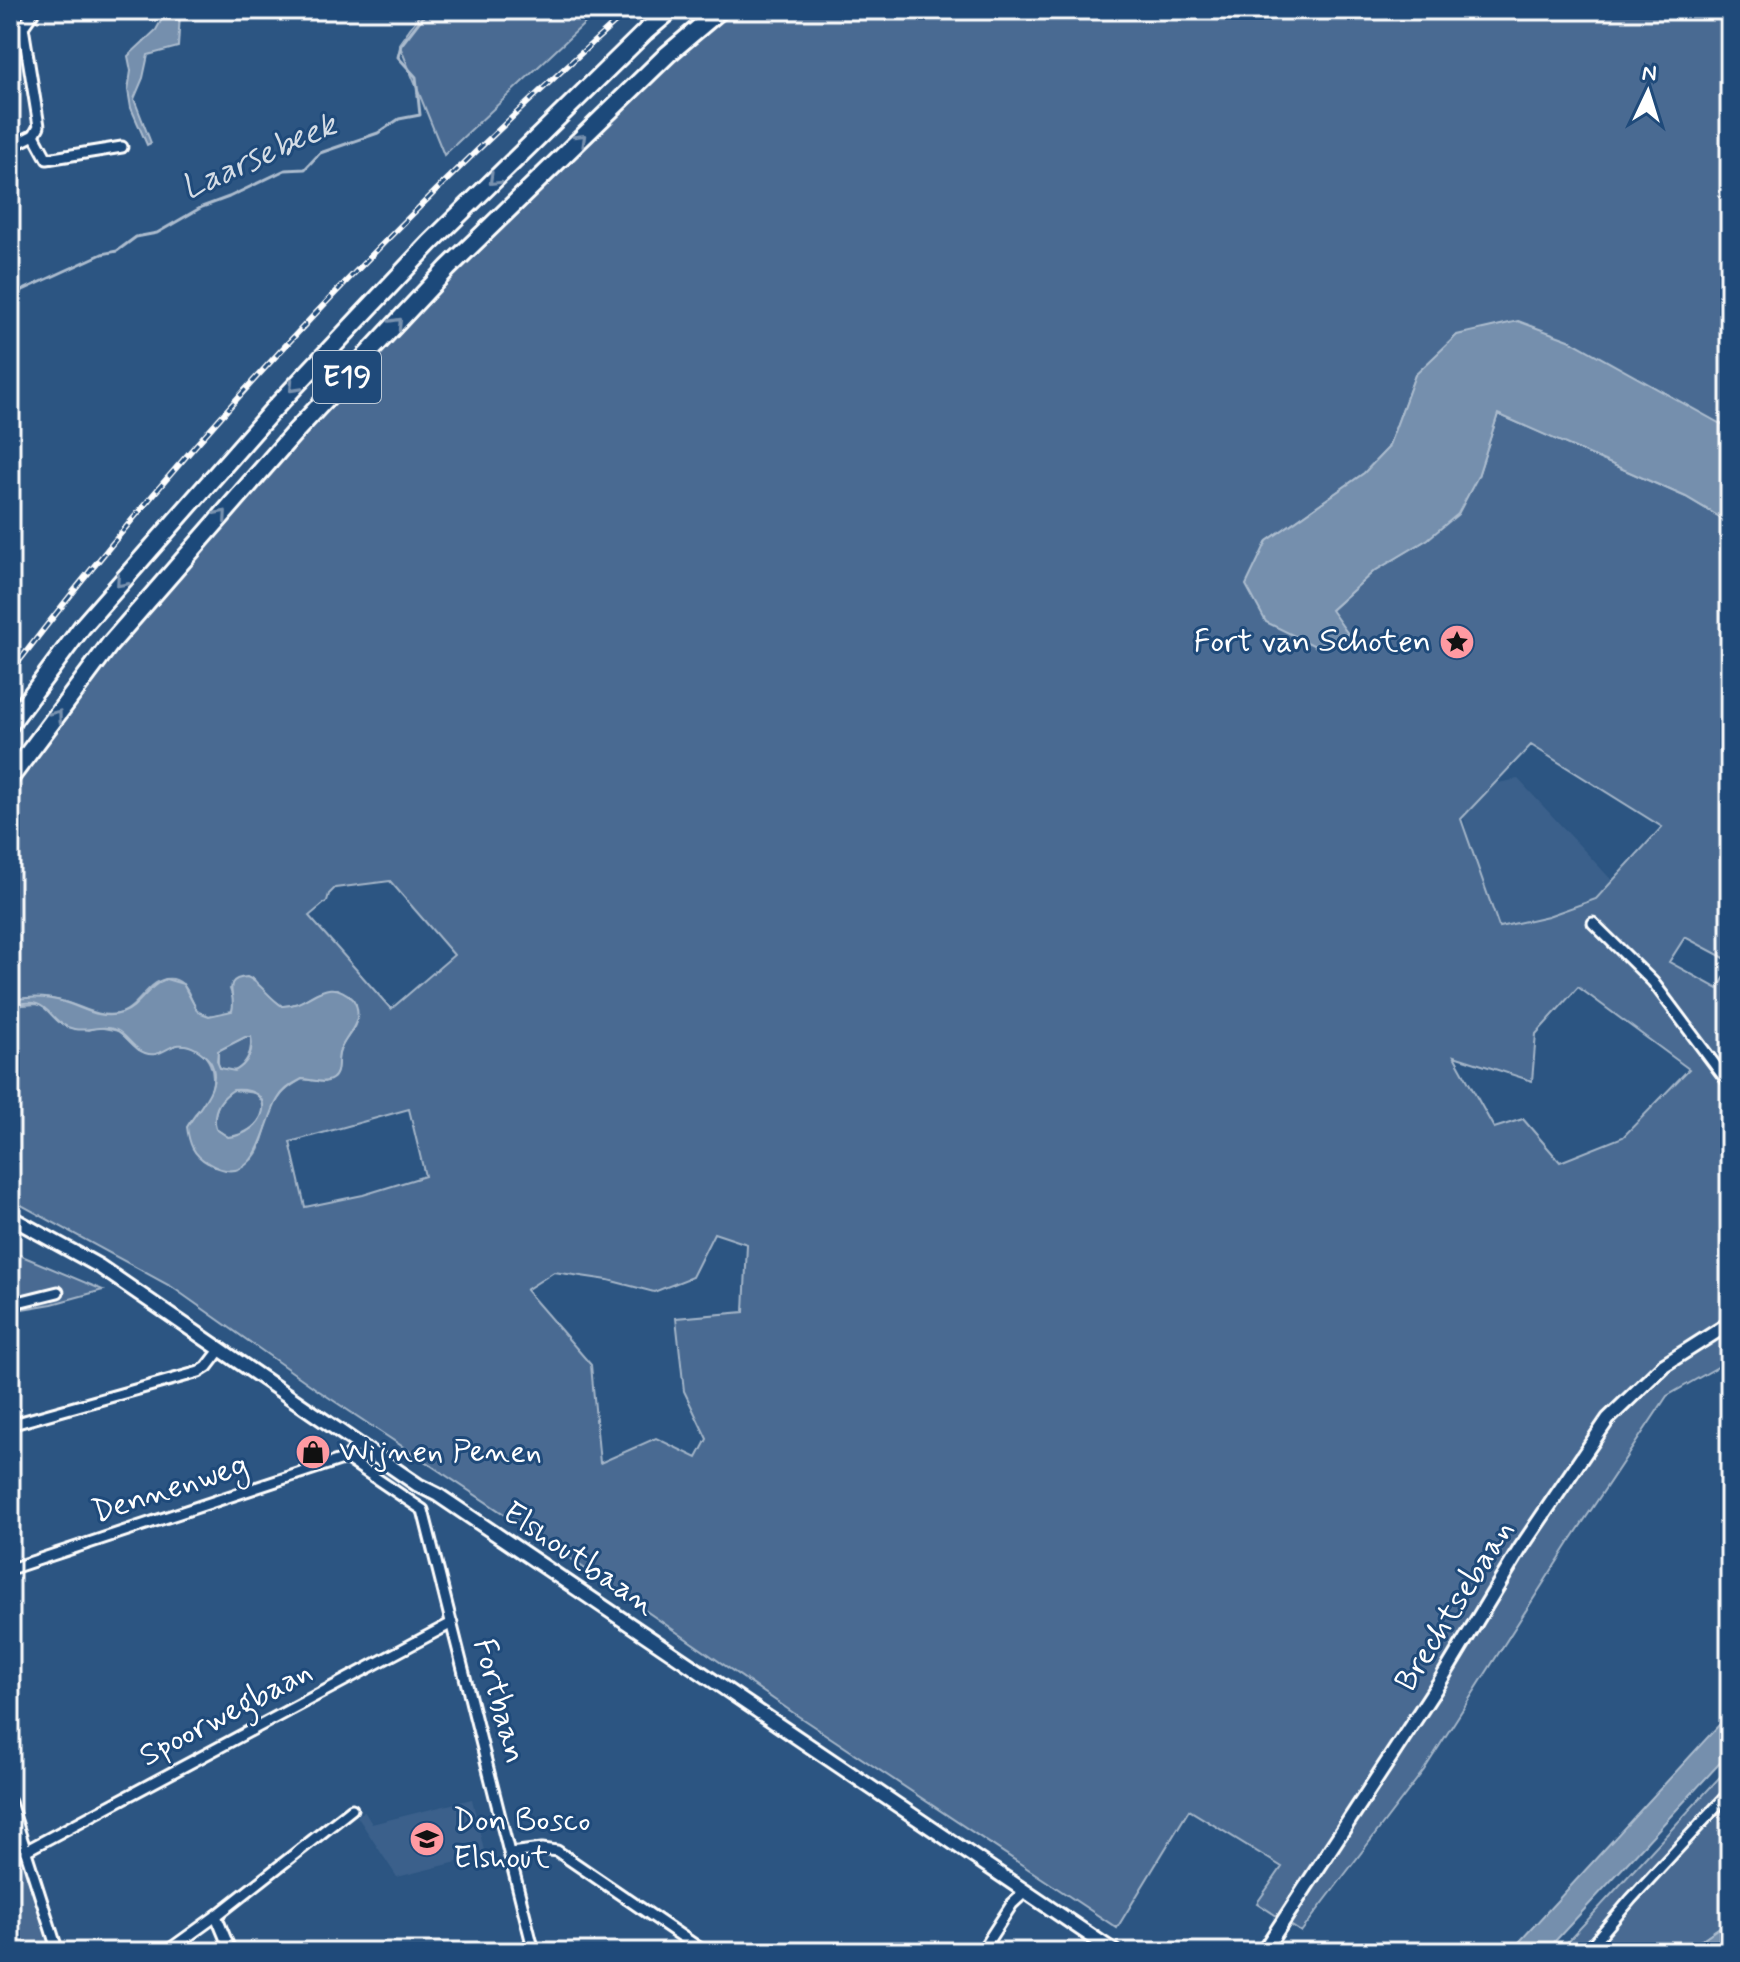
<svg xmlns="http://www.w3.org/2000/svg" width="1740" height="1962" viewBox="0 0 1740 1962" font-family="Mynerve,sans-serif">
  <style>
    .built { fill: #3b618b }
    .green { fill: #486b92; stroke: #a4b5c8; stroke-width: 2; fill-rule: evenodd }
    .water { fill: #748fad; stroke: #acbcce; stroke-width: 2; fill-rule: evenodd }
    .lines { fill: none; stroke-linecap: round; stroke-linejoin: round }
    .stream { stroke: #acbcce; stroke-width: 3 }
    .street-casing { stroke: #fff; stroke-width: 15 }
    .secondary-casing { stroke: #fff; stroke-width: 18 }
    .highway-casing { stroke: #fff; stroke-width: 22 }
    .street { stroke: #1f4a7a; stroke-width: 9 }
    .secondary { stroke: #1f4a7a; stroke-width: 12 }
    .highway { stroke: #1f4a7a; stroke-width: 16 }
    .rail-casing { stroke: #fff; stroke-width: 6 }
    .rail { stroke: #1f4a7a; stroke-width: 3; stroke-dasharray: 9; stroke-linecap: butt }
    .oneway { stroke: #7992af }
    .labels { text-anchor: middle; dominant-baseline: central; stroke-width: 6; stroke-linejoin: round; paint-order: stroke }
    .shield { fill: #1f4a7a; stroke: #bcc9d7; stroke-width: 2 }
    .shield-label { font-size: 30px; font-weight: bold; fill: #fff }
    .poi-label { font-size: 32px; fill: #fff; stroke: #1f4a7a; text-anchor: start }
    .street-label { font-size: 32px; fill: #fff; stroke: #1f4a7a }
    .water-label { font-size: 34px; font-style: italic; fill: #d5dde6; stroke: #1f4a7a }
  </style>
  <rect width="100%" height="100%" fill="#2c5582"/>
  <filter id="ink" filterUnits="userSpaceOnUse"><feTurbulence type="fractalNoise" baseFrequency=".0125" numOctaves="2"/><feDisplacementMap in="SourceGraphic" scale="16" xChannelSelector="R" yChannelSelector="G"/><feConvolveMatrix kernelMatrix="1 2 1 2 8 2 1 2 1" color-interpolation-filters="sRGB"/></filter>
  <g filter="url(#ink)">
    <!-- built -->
    <g class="built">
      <path d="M1518,779L1618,887L1601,904L1494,931L1476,883L1459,791Z"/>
      <path d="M472,1799L485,1855L397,1877L357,1816L364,1811L372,1824Z"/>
    </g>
    <!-- green -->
    <g class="green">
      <path d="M423,10H599L444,155L399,44Z"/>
      <path d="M735,10H1730V426L1415,375L1388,448L1364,473L1267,541L1348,634L1330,611L1373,572L1428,539L1478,476L1498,414L1686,497L1730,523V961L1685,937L1669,962L1718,989L1730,968V1360L1667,1396L1569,1543L1424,1770L1301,1932L1257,1903L1282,1867L1189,1810L1117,1928L795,1714L552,1546L319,1391L172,1287L10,1199V1006L37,1004L46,1007L58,1021L88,1030L98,1027L119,1031L139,1050C147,1051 157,1053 164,1050C171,1047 173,1043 181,1044C210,1046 221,1077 207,1100C204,1105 199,1110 195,1114L215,1167C274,1174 255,1126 281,1095C286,1088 295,1083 302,1079L324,1082L336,1074C338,1068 337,1061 339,1054C345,1031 360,1035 356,1004L338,989C309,989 306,1007 282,1006L262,991L253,978L230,989L234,1001L232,1012L209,1016L198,1012C190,1001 189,983 173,979C149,975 139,1010 118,1014C97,1018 83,1007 65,1002C46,996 29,997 10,1001V794L117,650L301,439L455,275L674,61ZM1531,745L1662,827L1596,899L1548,916L1499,927L1461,819ZM390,881L454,955L391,1009L309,916L327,901L329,894L335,888ZM1578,987L1689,1069L1623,1137L1560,1162L1523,1119L1494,1128L1454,1056L1532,1081L1536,1034ZM409,1109L425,1176L363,1195L305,1207L290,1142ZM714,1233L747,1244L744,1312L676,1318L684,1391L707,1439L697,1458L656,1438L600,1463L591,1365L526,1290L554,1272L608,1280L654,1292L692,1277Z"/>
      <path d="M245,1037H251C254,1056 238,1082 218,1066V1050Z"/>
      <path d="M233,1090L255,1093C278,1113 249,1136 228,1137L216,1129C212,1112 219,1099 233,1090Z"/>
      <path d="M10,1251L103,1290L52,1304L10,1311Z"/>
      <path d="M1730,1766V1920L1684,1952H1558Z"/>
      <path d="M10,1815L57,1952H10Z"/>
    </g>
    <!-- water -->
    <g class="water">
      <path d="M167,10H177L180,14L178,47L148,55L143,78L134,99L151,143L147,145L131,108L128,90L131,71L128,56L156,30Z"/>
      <path d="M1518,321L1569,340L1719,423L1730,426V523L1686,497L1498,414L1478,476L1458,514L1428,539L1373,572L1331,610L1348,634L1317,647L1266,622L1246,585L1267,541L1364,473L1388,448L1415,375L1457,335Z"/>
      <path d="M247,977C259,981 269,998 282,1006C310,1007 325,972 353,999C366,1020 348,1032 340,1050C336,1059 341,1073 332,1079C324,1085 311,1079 302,1079C292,1084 283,1090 278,1099C262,1126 258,1193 208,1163C193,1155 189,1143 187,1127C198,1108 224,1085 210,1061C206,1056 201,1052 196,1049C171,1035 165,1060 145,1053C133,1049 127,1035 116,1030C101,1024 89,1032 74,1029C45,1023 53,993 10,1006L11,1000C30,996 48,996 67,1003C85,1009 101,1020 122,1013C139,1008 148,985 166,979L183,984L198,1012L209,1016L232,1011C237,995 220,979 247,977ZM245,1037H251C254,1052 247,1064 235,1071L220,1068L217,1061L218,1051ZM233,1090C281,1086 266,1135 228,1137L216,1129C212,1112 219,1099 233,1090Z"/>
      <path d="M1730,1713V1752L1545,1952H1510Z"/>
      <path d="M1730,1920V1933L1699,1952H1684Z"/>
    </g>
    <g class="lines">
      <!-- stream -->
      <path class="stream" d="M10,296L102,254L117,251L136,237L157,233L202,207L229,197L285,170L305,169L320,153L378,133L399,119L420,115L416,77L398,57L401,45L428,10"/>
      <defs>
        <g id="street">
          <path d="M10,17L23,27L39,126L34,135"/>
          <path d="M23,27L35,10"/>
          <path d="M34,135L47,159L122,147"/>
          <path d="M10,147L34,135"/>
          <path d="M1593,923L1653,982L1730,1085"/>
          <path d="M10,1304L58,1292"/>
          <path d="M10,1425L199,1372L207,1367L220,1350"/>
          <path d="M346,1458L423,1510L534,1952"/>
          <path d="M10,1569L346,1458L359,1444"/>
          <path d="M10,1802L58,1952"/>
          <path d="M25,1851L452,1623"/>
          <path d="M510,1853L542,1849L557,1851L705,1952"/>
          <path d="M216,1916L231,1952"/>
          <path d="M166,1952L216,1916L352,1809"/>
          <path d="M519,1952L532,1943"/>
          <path d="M981,1952L1012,1904L1026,1891"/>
          <path d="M1586,1952L1631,1899L1730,1792"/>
        </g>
        <g id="secondary">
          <path d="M10,1217L99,1266L418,1485L438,1495L1115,1952"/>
          <path d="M1263,1952L1439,1683L1520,1549L1608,1419L1664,1365L1730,1323"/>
        </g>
        <g id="highway">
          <path d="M10,724L82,627L271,412L430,243L645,32L671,10"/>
          <path d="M10,778L110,644L294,433L448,268L668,54L720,10"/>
        </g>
      </defs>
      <!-- street casing -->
      <use href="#street" class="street-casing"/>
      <!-- secondary casing -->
      <use href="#secondary" class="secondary-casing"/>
      <!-- highway casing -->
      <use href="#highway" class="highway-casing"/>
      <!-- street -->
      <use href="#street" class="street"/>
      <!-- secondary -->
      <use href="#secondary" class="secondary"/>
      <!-- highway -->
      <use href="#highway" class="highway"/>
      <defs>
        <path id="rail" d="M10,673C193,432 403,211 629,10"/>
      </defs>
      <!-- rail casing -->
      <use href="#rail" class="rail-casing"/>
      <!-- rail -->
      <use href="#rail" class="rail"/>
    </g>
    <!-- one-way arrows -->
    <defs><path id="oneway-chevron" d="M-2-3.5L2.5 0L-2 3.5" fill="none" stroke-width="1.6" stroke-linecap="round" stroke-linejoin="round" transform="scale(2)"/></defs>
    <g class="oneway">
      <use href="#oneway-chevron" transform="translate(581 139) rotate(-44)"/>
      <use href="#oneway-chevron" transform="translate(494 180) rotate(136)"/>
      <use href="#oneway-chevron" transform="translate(397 323) rotate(-47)"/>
      <use href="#oneway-chevron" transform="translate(294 387) rotate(133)"/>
      <use href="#oneway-chevron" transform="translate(222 515) rotate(-49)"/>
      <use href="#oneway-chevron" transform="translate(121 582) rotate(131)"/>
      <use href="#oneway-chevron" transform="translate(57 715) rotate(-53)"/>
    </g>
  </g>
  <!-- icons -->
  <defs>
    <symbol id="sight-disc" viewBox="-11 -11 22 22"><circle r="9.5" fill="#ff9aa2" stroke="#1f4a7a"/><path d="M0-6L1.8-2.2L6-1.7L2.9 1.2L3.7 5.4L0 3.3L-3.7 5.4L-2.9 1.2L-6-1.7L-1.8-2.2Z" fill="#111"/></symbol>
    <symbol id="shop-disc" viewBox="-11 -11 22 22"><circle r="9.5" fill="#ff9aa2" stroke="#1f4a7a"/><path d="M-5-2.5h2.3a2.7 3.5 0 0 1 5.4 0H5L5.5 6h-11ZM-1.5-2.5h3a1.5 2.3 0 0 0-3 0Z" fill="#111"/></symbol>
    <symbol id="school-disc" viewBox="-11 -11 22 22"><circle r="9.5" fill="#ff9aa2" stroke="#1f4a7a"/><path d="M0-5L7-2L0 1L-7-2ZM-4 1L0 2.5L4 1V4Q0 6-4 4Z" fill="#111"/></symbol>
  </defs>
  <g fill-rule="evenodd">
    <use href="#sight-disc" x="1437" y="622" width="40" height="40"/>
    <use href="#shop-disc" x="293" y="1432" width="40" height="40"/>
    <use href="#school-disc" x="407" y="1819" width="40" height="40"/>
  </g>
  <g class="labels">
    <!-- shield labels -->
    <rect class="shield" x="313" y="351" width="68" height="52" rx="6"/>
    <g class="shield-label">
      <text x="347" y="377">E19</text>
    </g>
    <!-- poi labels -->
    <g class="poi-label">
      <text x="1431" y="642" text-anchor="end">Fort van Schoten</text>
      <text x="339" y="1452">Wijnen Penen</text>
      <text x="453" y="1821">Don Bosco<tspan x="453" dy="37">Elshout</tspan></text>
    </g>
    <!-- street labels -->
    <g class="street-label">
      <text transform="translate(170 1489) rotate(-18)">Dennenweg</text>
      <text transform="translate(579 1559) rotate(34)">Elshoutbaan</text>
      <text transform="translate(1455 1606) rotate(-58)">Brechtsebaan</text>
      <text transform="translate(499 1701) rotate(75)">Fortbaan</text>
      <text transform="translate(226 1714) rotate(-28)">Spoorwegbaan</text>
    </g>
    <!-- water labels -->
    <g class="water-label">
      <text transform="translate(259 157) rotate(-24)">Laarsebeek</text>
    </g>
  </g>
  <!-- margin -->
  <rect width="1740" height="1962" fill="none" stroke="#1f4a7a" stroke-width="40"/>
  <rect x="20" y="20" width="1700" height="1922" fill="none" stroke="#fff" stroke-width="3" filter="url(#ink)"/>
  <!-- north arrow -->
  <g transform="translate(1648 92) rotate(4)" stroke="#1f4a7a" stroke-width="6" paint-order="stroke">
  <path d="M0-6L14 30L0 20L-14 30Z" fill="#ffffff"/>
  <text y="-12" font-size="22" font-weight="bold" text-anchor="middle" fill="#ffffff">N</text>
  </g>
</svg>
